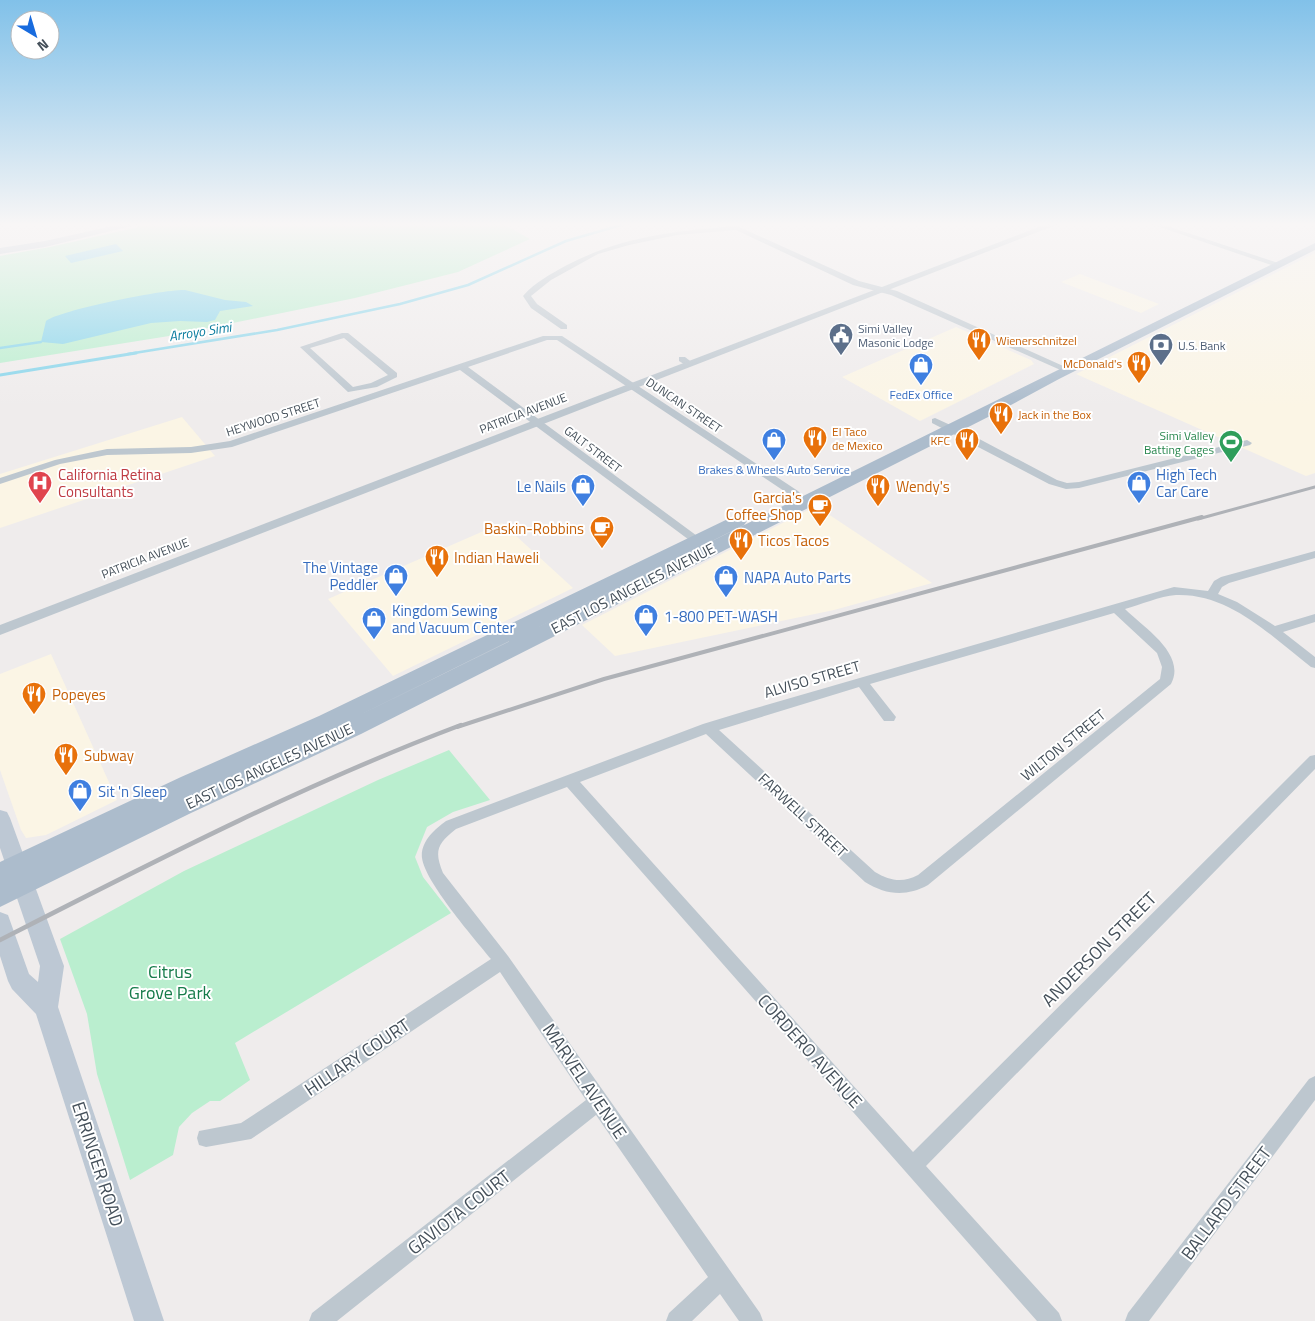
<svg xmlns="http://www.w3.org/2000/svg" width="1315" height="1321" viewBox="0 0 1315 1321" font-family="'Titillium Web',sans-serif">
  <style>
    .commercial { fill: #fbf5e5 }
    .green { fill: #baeecf }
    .water { fill: #87d5eb }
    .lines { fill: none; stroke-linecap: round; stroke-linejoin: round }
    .stream-far1 { stroke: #87d5eb; stroke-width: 2.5 }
    .stream { stroke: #87d5eb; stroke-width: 3 }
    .minor { fill: #bdc7cf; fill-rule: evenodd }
    .tertiary { fill: #bdc7cf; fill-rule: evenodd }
    .secondary { fill: #bdc8d4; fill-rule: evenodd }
    .primary { fill: #acbccc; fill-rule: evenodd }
    .rail-far2 { stroke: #afb2b7; stroke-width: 3 }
    .rail-far1 { stroke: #afb2b7; stroke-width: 4 }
    .rail { stroke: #afb2b7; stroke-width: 4.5 }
    .labels { text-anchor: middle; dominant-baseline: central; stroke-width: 4; stroke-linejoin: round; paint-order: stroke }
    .far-service-label { font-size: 12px; fill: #4e5e75; stroke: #fff; text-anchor: start }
    .far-food-label { font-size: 12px; fill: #c56008; stroke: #fff; text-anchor: start }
    .far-shop-label { font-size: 12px; fill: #366cbe; stroke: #fff }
    .far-street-label { font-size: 12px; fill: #45505a; stroke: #fff }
    .far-leisure-label { font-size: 12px; fill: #27864d; stroke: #fff; text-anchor: end }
    .far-water-label { font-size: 14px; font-style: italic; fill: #0c7d9f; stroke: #fff }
    .health-label { font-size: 15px; fill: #be3a42; stroke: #fff; text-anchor: start }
    .shop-label { font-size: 15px; fill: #366cbe; stroke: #fff; text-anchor: start }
    .food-label { font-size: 15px; fill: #c56008; stroke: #fff; text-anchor: start }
    .street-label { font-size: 15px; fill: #45505a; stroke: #fff }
    .near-street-label { font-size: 18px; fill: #45505a; stroke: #fff }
    .near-park-label { font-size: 18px; fill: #167b4a; stroke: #fff }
  </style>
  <rect width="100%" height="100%" fill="#efecec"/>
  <!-- commercial -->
  <g class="commercial">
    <path d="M1315,253V473L1306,476L1076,374Z"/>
    <path d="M1080,274L1159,304L1141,313L1061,282Z"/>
    <path d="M956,327L1031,360L1034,364L920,421L842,377Z"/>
    <path d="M182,417L215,456L0,528V474Z"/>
    <path d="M816,506L932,583L834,610L615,656L582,625Z"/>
    <path d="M502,523L573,588L393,676L328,599Z"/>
    <path d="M51,654L117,800L46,835L26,838L21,830L0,770V674Z"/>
  </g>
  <!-- green -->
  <g class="green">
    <path d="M157,223H501L530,239L458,272L355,298L169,336L0,363V256L50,247Z"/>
    <path d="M449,750L490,800L453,812L427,827L415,857L423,877L451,913L235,1043L250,1080L220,1101H210L192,1113L179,1127L173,1155L130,1180L97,1074L87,1014L60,939L184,871L378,780Z"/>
  </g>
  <!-- water -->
  <g class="water">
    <path d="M116,244L123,251L71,263L65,256Z"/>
    <path d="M185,290L225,300L246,302L253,306L220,311L215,320L207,322L180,321L151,323L63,344L41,342L46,321C60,310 165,289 185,290Z"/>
  </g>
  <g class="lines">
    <!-- stream-far1 -->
    <g class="stream-far1">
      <path d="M0,348L41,342"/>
      <path d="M128,354L277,330L400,304L468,285L566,241L628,223"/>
    </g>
    <!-- stream -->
    <path class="stream" d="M0,375L136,353"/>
    <!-- minor -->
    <g class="minor">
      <path d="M0,223H8L0,226Z"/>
      <path d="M1148,223H1158L1281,264L1274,266Z"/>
      <path d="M737,226L859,281L897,291L1072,370L1065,372L891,295L853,285L736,230L677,235L629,245L598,254L551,280L531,296L537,304L567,325V329H561L531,308L523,296C535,282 551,274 567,265C623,236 675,231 737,226Z"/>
      <path d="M342,333H348L397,373V377L377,387L348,392L300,347ZM344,338L388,375L371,383L353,387L310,348Z"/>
      <path d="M543,336H562L798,491L809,502L808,504H800L790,495L557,340H547L468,367L708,544L709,546L708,548H700L460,370L232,447L191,453L107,455L60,464L0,484V478L55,460L107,449L191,447L230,441Z"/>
      <path d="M679,357H685L694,364L687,366L679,361Z"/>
      <path d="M935,418L968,433L1057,480L1067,483L1079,482L1247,440L1252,443L1250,445L1079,488L1066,489L1049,484L932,423V419Z"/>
      <path d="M1315,551V558L1229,583L1222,587L1218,594L1237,602L1275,626L1315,614V622L1283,632L1315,657V668L1311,667C1272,637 1230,593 1176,595C1160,596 1140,605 1125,609C1143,627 1187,654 1171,684L928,885C906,897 886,895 865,882L706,734L580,782L913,1152L1310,756L1315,755V769L926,1166L1059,1313L1062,1321H1037L567,787L456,829C437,844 434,851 443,873L508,956L760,1313L763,1321H739L720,1294L692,1321H666L669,1313L708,1277L596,1115L337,1321H309L312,1313L586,1100L500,972L251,1139L206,1147L199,1145L197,1138L199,1131L241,1123L491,959C474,938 425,882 422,858C420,842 435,829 446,821L703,724L749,710L1174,587L1208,591L1214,581L1221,577ZM1114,613L1157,653L1162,667L1160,679L918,875C903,883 890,881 875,872L719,730L859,687L884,721H894L896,717L870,684Z"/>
      <path d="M1315,1076V1100L1149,1321H1125L1128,1313L1309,1079Z"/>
    </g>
    <!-- tertiary -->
    <path class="tertiary" d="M1049,223H1061L0,635V625Z"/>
    <!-- secondary -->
    <g class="secondary">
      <path d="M126,223H144L45,247L0,254V248L45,241Z"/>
      <path d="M0,810L7,812L10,818L64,966L58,1007L164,1321H134L36,1014L12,989L8,981L0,956V912L8,915L29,974L38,982L40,966L0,848Z"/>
    </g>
    <!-- primary -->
    <path class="primary" d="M1315,243V250L1059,379L996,413L361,734L191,813L0,907V862L181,777L319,716L732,517H744L747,521L744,525L356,717Z"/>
    <!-- rail-far2 -->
    <path class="rail-far2" d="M1198,519L1315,487"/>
    <!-- rail-far1 -->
    <path class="rail-far1" d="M457,727L604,679L1202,517"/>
    <!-- rail -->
    <path class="rail" d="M0,940C151,863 302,785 461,725"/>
  </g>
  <!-- sky -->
  <linearGradient id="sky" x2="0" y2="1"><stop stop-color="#81c1e9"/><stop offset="0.55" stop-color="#f8f6f6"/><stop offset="1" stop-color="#f8f6f6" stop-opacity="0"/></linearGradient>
  <rect width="1315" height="408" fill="url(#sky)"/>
  <!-- icons -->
  <defs>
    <symbol id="civic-pin" viewBox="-11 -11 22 30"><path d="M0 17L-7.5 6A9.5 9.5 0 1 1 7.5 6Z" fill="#5c6f8a" stroke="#fff"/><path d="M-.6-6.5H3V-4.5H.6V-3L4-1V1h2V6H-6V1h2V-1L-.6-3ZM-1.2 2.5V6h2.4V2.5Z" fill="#fff"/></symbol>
    <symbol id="restaurant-pin" viewBox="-11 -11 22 30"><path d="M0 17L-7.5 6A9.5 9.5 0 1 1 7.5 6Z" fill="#e8710a" stroke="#fff"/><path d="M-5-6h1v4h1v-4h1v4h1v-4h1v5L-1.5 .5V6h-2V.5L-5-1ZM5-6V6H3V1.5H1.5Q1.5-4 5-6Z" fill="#fff"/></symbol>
    <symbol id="bank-pin" viewBox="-11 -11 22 30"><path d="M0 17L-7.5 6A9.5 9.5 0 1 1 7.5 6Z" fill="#5c6f8a" stroke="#fff"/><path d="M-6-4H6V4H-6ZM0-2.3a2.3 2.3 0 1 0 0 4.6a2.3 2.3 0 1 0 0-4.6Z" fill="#fff"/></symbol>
    <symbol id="shop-pin" viewBox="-11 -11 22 30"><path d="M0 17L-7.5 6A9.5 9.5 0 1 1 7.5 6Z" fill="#3f7fe0" stroke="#fff"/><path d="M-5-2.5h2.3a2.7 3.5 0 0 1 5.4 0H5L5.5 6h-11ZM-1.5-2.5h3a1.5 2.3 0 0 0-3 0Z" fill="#fff"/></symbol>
    <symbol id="stadium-pin" viewBox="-11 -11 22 30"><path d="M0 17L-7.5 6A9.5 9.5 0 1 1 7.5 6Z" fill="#2e9e5b" stroke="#fff"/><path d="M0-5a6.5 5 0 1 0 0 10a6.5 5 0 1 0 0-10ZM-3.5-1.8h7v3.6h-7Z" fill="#fff"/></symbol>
    <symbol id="hospital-pin" viewBox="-11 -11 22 30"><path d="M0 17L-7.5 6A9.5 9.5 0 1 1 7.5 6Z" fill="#e0444e" stroke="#fff"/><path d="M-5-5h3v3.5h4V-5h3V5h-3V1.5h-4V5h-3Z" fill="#fff"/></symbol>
    <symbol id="cafe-pin" viewBox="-11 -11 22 30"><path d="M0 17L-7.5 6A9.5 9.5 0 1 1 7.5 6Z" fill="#e8710a" stroke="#fff"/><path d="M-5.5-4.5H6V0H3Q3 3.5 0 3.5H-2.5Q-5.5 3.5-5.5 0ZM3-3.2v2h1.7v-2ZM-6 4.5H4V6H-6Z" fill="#fff"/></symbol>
  </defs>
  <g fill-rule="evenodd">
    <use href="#civic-pin" x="827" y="321" width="28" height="38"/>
    <use href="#restaurant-pin" x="965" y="326" width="28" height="38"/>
    <use href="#bank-pin" x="1147" y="331" width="28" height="38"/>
    <use href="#restaurant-pin" x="1125" y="349" width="28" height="38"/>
    <use href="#shop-pin" x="907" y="351" width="28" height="38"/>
    <use href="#restaurant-pin" x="987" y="400" width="28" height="38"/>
    <use href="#restaurant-pin" x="801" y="424" width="28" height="38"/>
    <use href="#shop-pin" x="760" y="426" width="28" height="38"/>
    <use href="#restaurant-pin" x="953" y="426" width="28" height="38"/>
    <use href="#stadium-pin" x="1217" y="428" width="28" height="38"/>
    <use href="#hospital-pin" x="26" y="469" width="28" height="38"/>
    <use href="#shop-pin" x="1125" y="469" width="28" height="38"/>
    <use href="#shop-pin" x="569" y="472" width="28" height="38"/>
    <use href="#restaurant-pin" x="864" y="472" width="28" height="38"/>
    <use href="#cafe-pin" x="806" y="492" width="28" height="38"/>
    <use href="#cafe-pin" x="588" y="514" width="28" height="38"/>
    <use href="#restaurant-pin" x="727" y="526" width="28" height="38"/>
    <use href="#restaurant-pin" x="423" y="543" width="28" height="38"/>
    <use href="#shop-pin" x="382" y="562" width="28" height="38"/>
    <use href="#shop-pin" x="712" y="563" width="28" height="38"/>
    <use href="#shop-pin" x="632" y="602" width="28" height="38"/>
    <use href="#shop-pin" x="360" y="605" width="28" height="38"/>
    <use href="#restaurant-pin" x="20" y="680" width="28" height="38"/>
    <use href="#restaurant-pin" x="52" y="741" width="28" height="38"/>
    <use href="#shop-pin" x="66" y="777" width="28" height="38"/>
  </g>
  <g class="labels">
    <!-- far-service labels -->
    <g class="far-service-label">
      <text x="858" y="328">Simi Valley<tspan x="858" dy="14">Masonic Lodge</tspan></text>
      <text x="1178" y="345">U.S. Bank</text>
    </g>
    <!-- far-food labels -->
    <g class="far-food-label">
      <text x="996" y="340">Wienerschnitzel</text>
      <text x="1122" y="363" text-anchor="end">McDonald's</text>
      <text x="1018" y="414">Jack in the Box</text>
      <text x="832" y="431">El Taco<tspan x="832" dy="14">de Mexico</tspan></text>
      <text x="950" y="440" text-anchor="end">KFC</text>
    </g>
    <!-- far-shop labels -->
    <g class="far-shop-label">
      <text x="921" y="394">FedEx Office</text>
      <text x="774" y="469">Brakes &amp; Wheels Auto Service</text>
    </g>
    <!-- far-street labels -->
    <g class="far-street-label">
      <text transform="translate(684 405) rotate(34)">DUNCAN STREET</text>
      <text transform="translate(523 413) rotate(-21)">PATRICIA AVENUE</text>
      <text transform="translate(273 417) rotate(-18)">HEYWOOD STREET</text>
      <text transform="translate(593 449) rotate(37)">GALT STREET</text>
      <text transform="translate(145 558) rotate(-21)">PATRICIA AVENUE</text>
    </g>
    <!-- far-leisure labels -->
    <g class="far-leisure-label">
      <text x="1214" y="435">Simi Valley<tspan x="1214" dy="14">Batting Cages</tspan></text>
    </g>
    <!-- far-water labels -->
    <g class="far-water-label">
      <text transform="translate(200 331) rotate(-9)">Arroyo Simi</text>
    </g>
    <!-- health labels -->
    <g class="health-label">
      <text x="58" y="474">California Retina<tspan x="58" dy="17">Consultants</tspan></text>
    </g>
    <!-- shop labels -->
    <g class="shop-label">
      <text x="1156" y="474">High Tech<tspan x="1156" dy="17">Car Care</tspan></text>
      <text x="566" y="486" text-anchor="end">Le Nails</text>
      <text x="378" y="567" text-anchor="end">The Vintage<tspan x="378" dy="17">Peddler</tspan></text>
      <text x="744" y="577">NAPA Auto Parts</text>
      <text x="392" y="610">Kingdom Sewing<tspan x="392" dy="17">and Vacuum Center</tspan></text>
      <text x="664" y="616">1-800 PET-WASH</text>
      <text x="98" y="791">Sit 'n Sleep</text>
    </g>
    <!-- food labels -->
    <g class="food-label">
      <text x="896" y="486">Wendy's</text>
      <text x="802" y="497" text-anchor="end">Garcia's<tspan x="802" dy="17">Coffee Shop</tspan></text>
      <text x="584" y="528" text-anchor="end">Baskin-Robbins</text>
      <text x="758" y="540">Ticos Tacos</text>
      <text x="454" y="557">Indian Haweli</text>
      <text x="52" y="694">Popeyes</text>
      <text x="84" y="755">Subway</text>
    </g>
    <!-- street labels -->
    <g class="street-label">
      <text transform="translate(633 588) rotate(-27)">EAST LOS ANGELES AVENUE</text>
      <text transform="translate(812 679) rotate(-16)">ALVISO STREET</text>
      <text transform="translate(1063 745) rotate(-39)">WILTON STREET</text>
      <text transform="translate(269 766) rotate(-25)">EAST LOS ANGELES AVENUE</text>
      <text transform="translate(803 815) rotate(43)">FARWELL STREET</text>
    </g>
    <!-- near-street labels -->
    <g class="near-street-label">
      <text transform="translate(1099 949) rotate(-45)">ANDERSON STREET</text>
      <text transform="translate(810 1051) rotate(48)">CORDERO AVENUE</text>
      <text transform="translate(357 1057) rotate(-34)">HILLARY COURT</text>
      <text transform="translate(585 1081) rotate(56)">MARVEL AVENUE</text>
      <text transform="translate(98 1164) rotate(72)">ERRINGER ROAD</text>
      <text transform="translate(1226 1203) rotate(-53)">BALLARD STREET</text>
      <text transform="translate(459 1212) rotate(-38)">GAVIOTA COURT</text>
    </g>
    <!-- near-park labels -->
    <g class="near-park-label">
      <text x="170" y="971">Citrus<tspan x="170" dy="21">Grove Park</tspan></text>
    </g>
  </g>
  <!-- north arrow -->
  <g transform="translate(35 35) rotate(142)"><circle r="24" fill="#ffffff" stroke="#b5b9bd"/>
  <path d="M0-4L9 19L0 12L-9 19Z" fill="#186bde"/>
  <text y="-8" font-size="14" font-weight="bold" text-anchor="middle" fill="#45505a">N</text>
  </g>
</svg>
